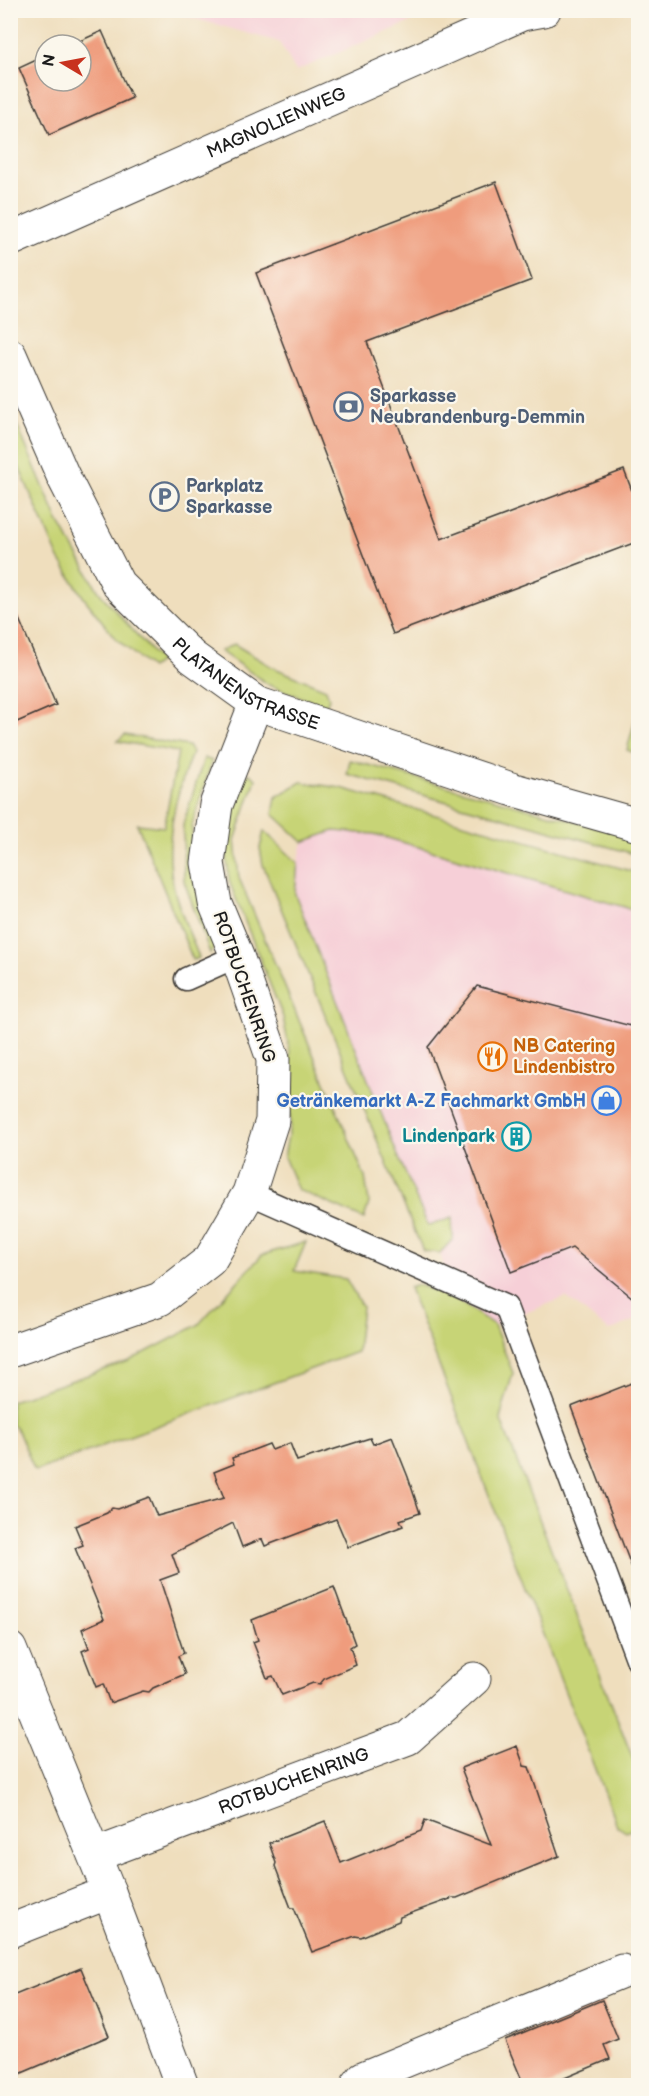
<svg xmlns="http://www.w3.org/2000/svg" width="649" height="2096" viewBox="0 0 649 2096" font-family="'Balsamiq Sans',sans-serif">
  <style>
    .built { fill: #f6cfd7 }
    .green { fill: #c7d476; stroke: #727849; stroke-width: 1.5 }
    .building { fill: #ef9c7d }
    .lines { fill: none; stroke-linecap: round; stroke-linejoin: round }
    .lane-casing { stroke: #3c3934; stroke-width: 25 }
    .street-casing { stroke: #3c3934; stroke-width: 35 }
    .lane { stroke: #fff; stroke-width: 22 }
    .street { stroke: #fff; stroke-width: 33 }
    .labels { text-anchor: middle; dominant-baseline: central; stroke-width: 4.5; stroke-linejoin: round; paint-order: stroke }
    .street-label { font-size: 18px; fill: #1c1c1c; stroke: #fbf7ec }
    .service-label { font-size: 18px; font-weight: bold; fill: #4e5e75; stroke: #fbf7ec; text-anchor: start }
    .food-label { font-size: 18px; font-weight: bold; fill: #c56008; stroke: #fbf7ec; text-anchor: start }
    .shop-label { font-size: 18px; font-weight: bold; fill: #366cbe; stroke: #fbf7ec; text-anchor: end }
    .culture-label { font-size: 18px; font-weight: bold; fill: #0d838f; stroke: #fbf7ec; text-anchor: end }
  </style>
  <rect width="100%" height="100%" fill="#fbf7ec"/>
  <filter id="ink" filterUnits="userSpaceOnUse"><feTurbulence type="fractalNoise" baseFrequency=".0167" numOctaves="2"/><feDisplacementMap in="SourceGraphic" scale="12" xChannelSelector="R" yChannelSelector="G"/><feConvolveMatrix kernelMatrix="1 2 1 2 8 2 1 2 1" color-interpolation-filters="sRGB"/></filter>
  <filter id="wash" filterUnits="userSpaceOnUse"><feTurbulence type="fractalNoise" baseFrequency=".008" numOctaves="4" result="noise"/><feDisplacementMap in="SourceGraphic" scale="24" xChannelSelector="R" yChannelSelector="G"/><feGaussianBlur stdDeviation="1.35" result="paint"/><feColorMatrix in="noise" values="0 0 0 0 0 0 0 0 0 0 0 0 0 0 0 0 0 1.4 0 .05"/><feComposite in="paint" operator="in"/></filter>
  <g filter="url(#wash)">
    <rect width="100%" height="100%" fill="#efdebd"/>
    <!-- built -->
    <g class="built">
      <path d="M167,11L436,10V11L296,71L279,42Z"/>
      <path d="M334,831L374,834L638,911V1319L609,1331L566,1297L494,1325L454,1298L440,1253L453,1239L452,1218L428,1226L396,1151L295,894L298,863L303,842Z"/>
    </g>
    <!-- green -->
    <g class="green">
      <path d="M10,409L58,521L99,592L160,661L151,668L115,638L84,598L59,559L11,449Z"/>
      <path d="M234,644L272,667L326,689L329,698L326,707L269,685L220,651Z"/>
      <path d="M638,709V754L627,750Z"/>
      <path d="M125,735L188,746L192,753C175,797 163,841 174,888C179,912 191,935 199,958L193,960L137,824L164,827L178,752L117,741Z"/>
      <path d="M204,758L212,761L192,825V873L217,945L210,953L184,881L183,825Z"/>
      <path d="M350,760L638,838V855L347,774Z"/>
      <path d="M250,774L256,779L235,840L239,878L365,1177L369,1203L364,1219L298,1190L284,1157L290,1125V1053L283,1017L229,881L225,841L240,779Z"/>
      <path d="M301,782L341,788L638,873V911L374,834L334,831L303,842L273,814L276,797Z"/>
      <path d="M264,831L298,863L295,894L396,1151L428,1226L452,1218L453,1239L440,1253L423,1251L263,865L260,848Z"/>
      <path d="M306,1242L294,1271L346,1279L362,1307L357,1352L35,1471L18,1431L11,1424V1401L129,1361L198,1325L262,1255Z"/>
      <path d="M418,1285L454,1298L494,1325L513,1373L500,1418L638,1772V1827L626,1832L617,1826L409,1288Z"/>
    </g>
    <g id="blocks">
      <!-- building -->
      <g class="building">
        <path d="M102,31L132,98L49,135L19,68L45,56V81H81V45H71Z"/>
        <path d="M496,182L532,280L367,342L441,539L624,470L639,509V541L393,634L256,273Z"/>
        <path d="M10,598L56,705L10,725Z"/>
        <path d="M477,986L639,1028V1303L572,1248L511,1272L428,1047Z"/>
        <path d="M639,1380V1576H635L571,1407Z"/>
        <path d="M392,1437L408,1477L420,1513L400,1520L403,1526L348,1547L336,1519L265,1546L262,1539L242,1547L233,1523L172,1554L179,1573L160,1580L184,1653L178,1656L185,1674L153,1688L149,1692L143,1691L110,1703L103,1684L96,1687L82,1651L89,1648L82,1629L104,1619L75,1548L83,1545L75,1526L107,1513L112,1508L117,1509L149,1497L157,1516L224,1498L214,1472L234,1464L232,1458L269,1444L272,1450L290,1443L297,1461L370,1438L373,1444Z"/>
        <path d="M334,1587L355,1644L350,1647L356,1665L324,1679L320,1684L313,1683L282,1695L273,1676L267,1678L253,1642L258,1640L252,1620Z"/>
        <path d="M517,1746L524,1766L529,1767L559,1856L457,1898H453L400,1917L399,1921L361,1937L355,1936L312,1952L294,1908H291L275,1866L276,1863L269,1843L325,1821L341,1863L421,1831L425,1820L491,1845L461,1768Z"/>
        <path d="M81,1968L109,2036L10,2078V1997Z"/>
        <path d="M602,2000L618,2039L604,2045L610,2059L548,2085H524L505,2040Z"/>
      </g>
    </g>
  </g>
  <g filter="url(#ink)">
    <use href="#blocks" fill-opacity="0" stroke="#3c3934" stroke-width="1.5"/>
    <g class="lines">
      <defs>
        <g id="lane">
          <path d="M186,979L237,956"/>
          <path d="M249,1193L506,1307L638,1661"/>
        </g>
        <g id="street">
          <path id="s1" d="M10,240L522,14L544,10"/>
          <path id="s2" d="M10,355L63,476L118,584L192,657L256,703L511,789L638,825"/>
          <path d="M10,1351L160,1299L210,1260L249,1193L272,1121L273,1059L237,956L215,903L208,863L216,805L256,703"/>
          <path d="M10,1649L109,1892L182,2086"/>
          <path id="s3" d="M95,1855L408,1738L474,1679"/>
          <path d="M10,1931L109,1892"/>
          <path d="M357,2086L363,2078L622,1971"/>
        </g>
      </defs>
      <!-- lane casing -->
      <use href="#lane" class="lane-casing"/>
      <!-- street casing -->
      <use href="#street" class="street-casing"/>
      <!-- lane -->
      <use href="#lane" class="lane"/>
      <!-- street -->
      <use href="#street" class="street"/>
    </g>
  </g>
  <!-- icons -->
  <defs>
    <symbol id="bank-ring" viewBox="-11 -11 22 22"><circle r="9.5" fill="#fbf7ec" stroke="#5c6f8a" stroke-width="1.5"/><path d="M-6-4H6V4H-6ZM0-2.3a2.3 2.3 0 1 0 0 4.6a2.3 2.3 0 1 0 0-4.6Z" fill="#5c6f8a"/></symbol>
    <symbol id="parking-ring" viewBox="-11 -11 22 22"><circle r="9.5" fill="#fbf7ec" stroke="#5c6f8a" stroke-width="1.5"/><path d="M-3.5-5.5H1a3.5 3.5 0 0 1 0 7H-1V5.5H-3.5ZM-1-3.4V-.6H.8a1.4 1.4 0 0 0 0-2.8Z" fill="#5c6f8a"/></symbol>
    <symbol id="restaurant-ring" viewBox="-11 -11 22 22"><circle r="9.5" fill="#fbf7ec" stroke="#e8710a" stroke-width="1.5"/><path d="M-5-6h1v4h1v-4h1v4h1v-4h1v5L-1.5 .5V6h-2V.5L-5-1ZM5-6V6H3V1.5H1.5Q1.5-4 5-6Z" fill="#e8710a"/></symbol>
    <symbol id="shop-ring" viewBox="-11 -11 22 22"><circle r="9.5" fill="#fbf7ec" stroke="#3f7fe0" stroke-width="1.5"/><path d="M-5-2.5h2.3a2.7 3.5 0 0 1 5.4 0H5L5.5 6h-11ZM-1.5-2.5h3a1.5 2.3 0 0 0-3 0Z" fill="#3f7fe0"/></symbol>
    <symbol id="building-ring" viewBox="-11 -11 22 22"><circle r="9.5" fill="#fbf7ec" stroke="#0f9aa8" stroke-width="1.5"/><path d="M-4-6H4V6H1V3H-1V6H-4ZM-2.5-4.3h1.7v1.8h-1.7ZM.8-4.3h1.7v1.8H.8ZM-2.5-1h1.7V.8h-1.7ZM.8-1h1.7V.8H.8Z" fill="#0f9aa8"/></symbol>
  </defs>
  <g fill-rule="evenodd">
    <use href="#bank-ring" x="332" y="390" width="33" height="33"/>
    <use href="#parking-ring" x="148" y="480" width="33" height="33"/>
    <use href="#restaurant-ring" x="476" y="1040" width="33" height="33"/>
    <use href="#shop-ring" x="590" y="1084" width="33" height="33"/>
    <use href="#building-ring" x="500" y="1120" width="33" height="33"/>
  </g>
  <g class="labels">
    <!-- street labels -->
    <g class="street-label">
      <text stroke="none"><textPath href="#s1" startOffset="291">MAGNOLIENWEG</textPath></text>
      <text stroke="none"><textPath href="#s2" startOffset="418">PLATANENSTRASSE</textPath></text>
      <text transform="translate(244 987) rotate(71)">ROTBUCHENRING</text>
      <text stroke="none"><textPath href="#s3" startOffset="212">ROTBUCHENRING</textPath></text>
    </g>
    <!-- service labels -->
    <g class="service-label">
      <text x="370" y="396">Sparkasse<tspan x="370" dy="21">Neubrandenburg-Demmin</tspan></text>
      <text x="186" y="486">Parkplatz<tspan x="186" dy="21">Sparkasse</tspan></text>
    </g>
    <!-- food labels -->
    <g class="food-label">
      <text x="513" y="1046">NB Catering<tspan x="513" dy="21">Lindenbistro</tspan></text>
    </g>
    <!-- shop labels -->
    <g class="shop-label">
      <text x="586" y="1101">Getränkemarkt A-Z Fachmarkt GmbH</text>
    </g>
    <!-- culture labels -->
    <g class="culture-label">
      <text x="495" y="1136">Lindenpark</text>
    </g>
  </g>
  <!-- margin -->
  <rect width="649" height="2096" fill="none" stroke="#fbf7ec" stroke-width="36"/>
  <!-- north arrow -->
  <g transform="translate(63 63) rotate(280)"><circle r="28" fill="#fbf7ec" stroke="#a29f99" stroke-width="1.5"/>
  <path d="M0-4.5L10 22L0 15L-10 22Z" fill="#c8321e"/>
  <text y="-9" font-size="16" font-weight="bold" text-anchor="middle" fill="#1c1c1c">N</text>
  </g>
</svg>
